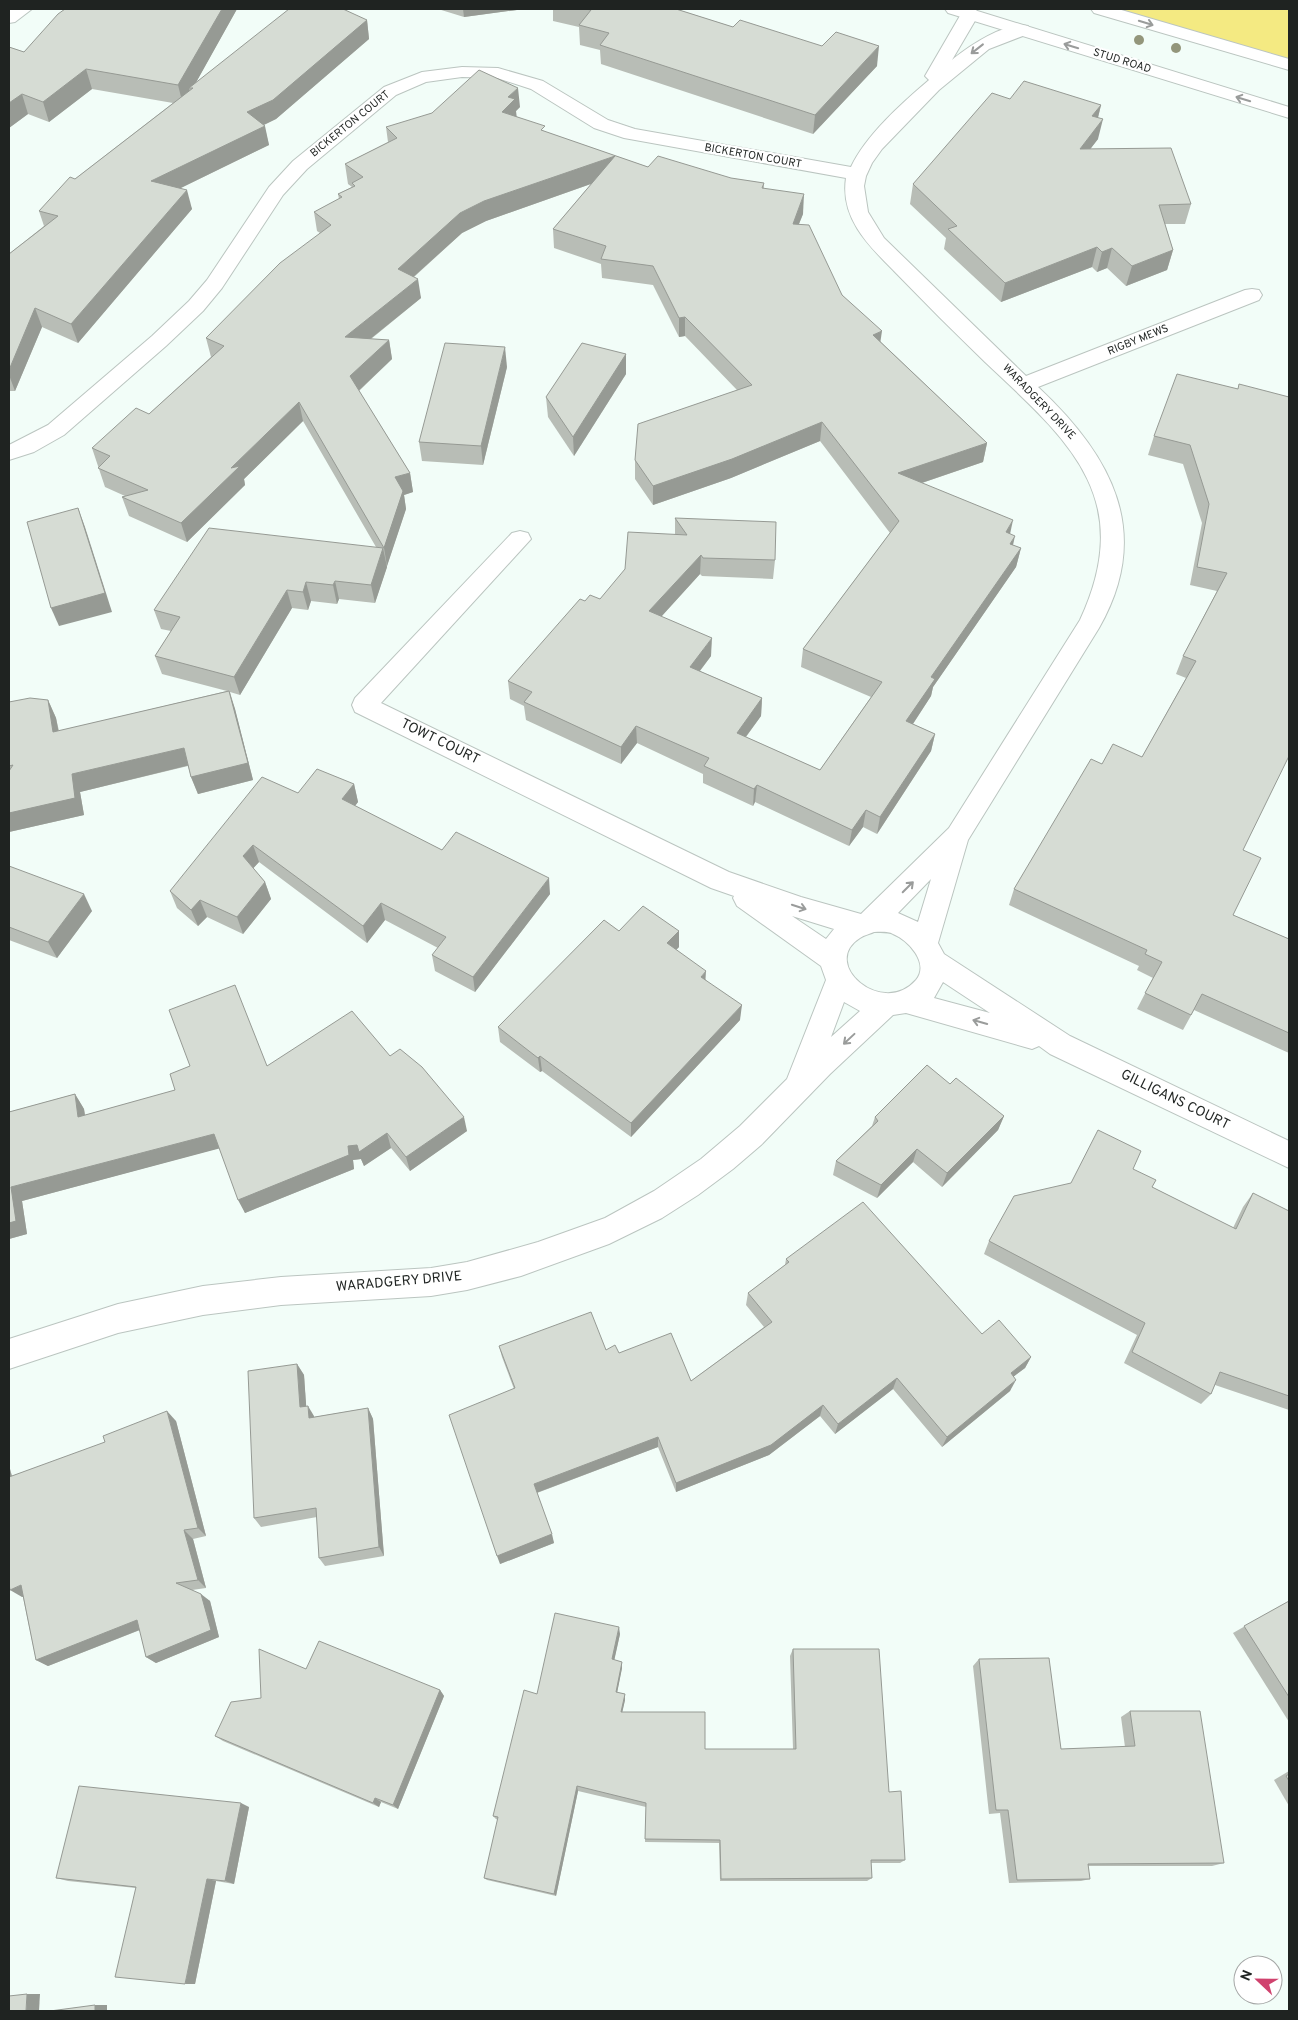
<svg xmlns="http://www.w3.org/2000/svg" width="1298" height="2020" viewBox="0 0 1298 2020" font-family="Overpass,sans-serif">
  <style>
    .green { fill: #f4ea82 }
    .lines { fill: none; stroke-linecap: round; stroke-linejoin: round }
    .street-casing { stroke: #bbc5c0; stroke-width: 2 }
    .highway-casing { stroke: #bbc5c0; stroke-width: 2 }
    .street { fill: #fff; fill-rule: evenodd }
    .highway { fill: #fff; fill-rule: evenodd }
    .tree { fill: #93967b }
    .wall { fill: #b8bdb6 }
    .shaded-wall { fill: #969a94 }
    .building { fill: #d6dcd4; stroke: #969a94 }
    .oneway { stroke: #9a9c9b }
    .labels { text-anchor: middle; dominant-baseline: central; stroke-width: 4.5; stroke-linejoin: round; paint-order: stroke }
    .far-street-label { font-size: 11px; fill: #1f2321; stroke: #fff }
    .street-label { font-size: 14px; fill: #1f2321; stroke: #fff }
  </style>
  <rect width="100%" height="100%" fill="#f2fdf8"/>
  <!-- green -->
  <path class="green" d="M1100,9H1289V65Z"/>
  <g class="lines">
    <defs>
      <g id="street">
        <path d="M11,9H32L15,22L9,23V10Z"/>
        <path d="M970,9L976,10L979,14L952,60C969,46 1006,21 1028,26L1031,30L1028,34L989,49L939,90L882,149L872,163L866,176L864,186L868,212L884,238L1026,376L1245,290L1252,289L1259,290L1262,295L1259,300L1038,387C1111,455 1154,532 1099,628L968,840L938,943L944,954L1070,1036L1289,1141V1168L1050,1054L1039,1046L1032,1049L906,1013L893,1015L830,1074L761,1145L733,1169L698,1195L662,1218L609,1244L521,1276L467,1290L431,1296L281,1305L203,1315L118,1333L9,1369V1339L118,1304L203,1286L281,1277L431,1268L467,1262L538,1242L605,1218L654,1191L701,1159L740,1126L787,1079L826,980L821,966L737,906L733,898L734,896L711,888L355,712L352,705L355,698L512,533L520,531L528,533L531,539L381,703L729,872L801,897L861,914L949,828L1080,620C1137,497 1068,440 985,362C954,332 924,302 894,271C868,245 840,218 846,178L624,138L594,128L531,89L497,78L462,77L426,82L396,95L307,169L283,195L222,288L203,311L166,346L64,435L34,452L9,460V445L48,425L152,336L189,301L207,280L269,187L293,161L384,87L422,72L462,67L498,68L543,81L608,120L635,129L851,167C866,135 902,103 929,80L925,76L961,14L964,10ZM931,879L918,922L898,913ZM792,916L834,929L826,939ZM874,932C880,932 888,931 893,934C908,940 930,963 916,980C883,1018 819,964 860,938C864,935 870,934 874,932ZM943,982L990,1013L934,998ZM844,1002L860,1011L831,1037Z"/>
      </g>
      <g id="highway">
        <path d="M945,9H971L1289,107V118L948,13Z"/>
        <path d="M1091,9H1118L1289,59V70L1094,13Z"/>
      </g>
    </defs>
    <!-- street casing -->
    <use href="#street" class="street-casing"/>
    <!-- highway casing -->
    <use href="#highway" class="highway-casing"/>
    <!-- street -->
    <use href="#street" class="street"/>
    <!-- highway -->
    <use href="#highway" class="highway"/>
  </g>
  <!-- trees -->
  <g class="tree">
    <circle cx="1139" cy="40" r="5"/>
    <circle cx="1176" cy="48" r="5"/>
  </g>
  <!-- wall -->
  <g class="wall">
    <path d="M65,9H237L196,82L367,20L369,39L276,119L264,125L269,145L181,188L192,209L78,343L42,327L15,391H9V254L44,226L39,211L75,179L173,103L92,89L49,122L28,114L9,128V47L24,52Z"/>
    <path d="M438,9H524L464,17Z"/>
    <path d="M553,9H676L733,27L877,66L813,134L601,64L600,50L580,45L579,27L553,21Z"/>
    <path d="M1010,99L1101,105L1098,118V139L1090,149L1191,204L1185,224H1165L1173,250L1167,270L1126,286L1107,268L1097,272L1092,267L1001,302L944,249L946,238L910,204L913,184Z"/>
    <path d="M520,107L516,111V116L546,132L648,167L764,183V189L803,214L799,224L842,295L881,342L987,443L983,462L922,483L1010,533L1013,545L1021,548L1016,567L933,687L931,696L913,724L935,734L931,751L877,834L863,827L849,846L755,802L753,806L703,783V774L637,743L621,764L526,720L524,706L510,699L508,681L585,601L600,599L675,534V518L775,560L773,579L702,576L700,574L661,617L711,656L700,671L762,698L761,716L746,737L820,770L871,697L801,667L803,649L890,533L820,441L731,478L653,505L635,479V460L737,390L685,336L679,337L653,285L602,278L601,264L554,248L553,229L591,184L486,221L462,233L414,277L421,298L371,339L389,340L392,359L359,391L410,473L413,492L404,495L406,509L387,566V565V567L375,603L339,599L337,604L311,601L308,610L292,608L240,695L230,692L235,709L253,780L198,794L191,777L188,766L80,792L84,815L9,832V702L48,700L56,718L59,731L227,691L162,674L155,656L171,631L161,629L154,610L376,547L303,421L244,479L245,485L187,542L129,516L122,497L125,496L105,487L92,448L149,414L211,357L206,338L320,233L317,231L314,212L339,199L338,194L352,187L348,184L345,164L388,142L386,127Z"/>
    <path d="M626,354V374L574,456L548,417L546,397Z"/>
    <path d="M507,367L483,465L422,461L419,442Z"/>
    <path d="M1237,389L1243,850L1233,915L1289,939V1053L1194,1010L1183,1030L1137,1009L1153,978L1137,970L1139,966L1009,905L1014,889L1102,764L1142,757L1186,678L1176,674L1183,656L1217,591L1190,585L1202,523L1183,464L1148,455L1154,436Z"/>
    <path d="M354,784L358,802L355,806L442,850L550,894L475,992L435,971L432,955L438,948L385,920L367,943L259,862L253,868L265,882L271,899L243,934L207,917L198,926L177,908L170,891L298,793Z"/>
    <path d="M9,866L92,911L57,958L9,940Z"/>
    <path d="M619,931L679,947L676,950L706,980L740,1020L631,1137L542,1071L540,1072L500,1042L498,1027Z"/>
    <path d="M390,1056L467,1131L410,1171L391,1148L364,1166L361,1159L353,1160L354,1169L245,1213L219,1148L22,1201L27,1234L9,1239V1112L75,1094L84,1109L85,1115L267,1066Z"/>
    <path d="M950,1084L1004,1116L998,1130L942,1187L913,1162L877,1198L833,1175L836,1161L872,1126L875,1117Z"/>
    <path d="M1133,1169L1152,1187L1233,1228L1243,1207L1253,1193L1289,1255V1410L1215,1385L1211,1394L1201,1404L1124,1363L1137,1335L984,1254L989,1241Z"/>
    <path d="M786,1259L982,1334L1031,1357L1025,1368L1014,1376L1010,1391L942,1447L893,1389L835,1434L820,1416L769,1455L676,1492L658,1447L537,1493L554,1543L500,1564L514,1389L502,1357L499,1346L606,1350L619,1353L691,1381L764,1327L746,1305L748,1293L785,1265Z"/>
    <path d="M297,1364L304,1375L306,1406L314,1417L368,1408L373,1419L384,1556L325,1566L319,1558L317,1517L261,1527L254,1518Z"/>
    <path d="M176,1421L206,1536L193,1539L206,1588L192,1590L210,1601L219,1637L156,1663L146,1657L140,1630L48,1666L36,1660L23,1597H22L10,1469L12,1476Z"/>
    <path d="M1289,1601V1722L1233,1633Z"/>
    <path d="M620,1634L614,1660L622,1662V1668L617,1693L625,1694V1700L622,1712L705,1749H793L790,1656L793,1649L889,1792L905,1860L900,1863H871L872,1878L867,1881H720L719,1843L645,1842L646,1807L578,1791L556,1896L487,1880L484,1878L498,1820L496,1819L493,1816L537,1694Z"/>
    <path d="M979,1659L1061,1749L1125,1747L1121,1717L1130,1711L1224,1863L1212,1866H1088L1090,1879L1081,1881L1009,1883L1000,1813L989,1814L973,1666Z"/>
    <path d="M306,1669L440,1690L444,1696L398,1809L381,1802L379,1807L223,1741L215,1736L261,1698Z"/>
    <path d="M1289,1771V1806L1274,1780Z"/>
    <path d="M249,1807L234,1884L216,1881L195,1984L136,1888L68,1881L56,1878Z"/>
  </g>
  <!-- shaded-wall -->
  <g class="shaded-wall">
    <path d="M222,9H237L193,88H189L190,92L183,105L178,85Z"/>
    <path d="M463,9H524L464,17Z"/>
    <path d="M367,20L369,39L276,119L251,131L247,112Z"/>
    <path d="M879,46L877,66L813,134L815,115Z"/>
    <path d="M86,69L92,89L49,122L43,102Z"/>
    <path d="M518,88L520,107L516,111L517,119L502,112L508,97Z"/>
    <path d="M22,94L28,114L9,128V103Z"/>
    <path d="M1101,105L1096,125L1092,116Z"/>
    <path d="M1103,119L1098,139L1075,169L1080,149Z"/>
    <path d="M265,126L269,145L156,200L151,181Z"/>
    <path d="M615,156L616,175L486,221L462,233L401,288L398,269L460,213L484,201Z"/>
    <path d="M187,190L192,209L78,343L71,324Z"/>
    <path d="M804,194L803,214L791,243L793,224Z"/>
    <path d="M1097,247L1092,267L1001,302L1005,283Z"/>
    <path d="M1112,248L1107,268L1097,272L1102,252Z"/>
    <path d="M1173,250L1167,270L1126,286L1132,266Z"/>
    <path d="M418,279L421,298L349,356L345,337Z"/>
    <path d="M35,308L42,327L15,391L9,375V370Z"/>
    <path d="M685,317V336L679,337V318Z"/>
    <path d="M882,331L879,351L873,335Z"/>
    <path d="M389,340L392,359L353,396L350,376Z"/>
    <path d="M505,347L507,367L483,465L481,446Z"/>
    <path d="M626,354V374L574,456L573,437Z"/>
    <path d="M299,402L303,421L244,479L245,485L187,542L181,523L231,468Z"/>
    <path d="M822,422L820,441L731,478L653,505V486Z"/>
    <path d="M987,443L983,462L895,492L898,473Z"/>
    <path d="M410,473L413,492L404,495L406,509L387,566L384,548L395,477Z"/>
    <path d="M78,508L85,527L112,612L59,626L51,608Z"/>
    <path d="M1013,520L1009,539L1006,532Z"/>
    <path d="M1015,536L1011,554L1010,544Z"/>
    <path d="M383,548L387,567L375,603L371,585Z"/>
    <path d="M1021,548L1016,567L933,687L931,696L903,739L906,721L931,677Z"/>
    <path d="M701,555L700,574L649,630V611Z"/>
    <path d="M335,581L339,599L337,604L333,585Z"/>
    <path d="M306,582L311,601L308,610L303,592Z"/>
    <path d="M287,590L292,608L240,695L234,677Z"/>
    <path d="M712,638L711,656L689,685L690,667Z"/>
    <path d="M229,691L235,709L253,780L198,794L191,777Z"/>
    <path d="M762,698L761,716L736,750L737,733Z"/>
    <path d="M48,700L56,718L62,750L53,732Z"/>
    <path d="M636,726L637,743L621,764V747Z"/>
    <path d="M935,734L931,751L877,834L880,817Z"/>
    <path d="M184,748L190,765L80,792L84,815L9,832V813L72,774Z"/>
    <path d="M354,784L358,802L347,816L342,799Z"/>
    <path d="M757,785L755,802L753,806L754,789Z"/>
    <path d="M866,810L863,827L849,846L852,830Z"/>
    <path d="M253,845L259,862L249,873L243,856Z"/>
    <path d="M549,878L550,894L475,992L473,977Z"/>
    <path d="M265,882L271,899L243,934L237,917Z"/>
    <path d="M84,894L92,911L57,958L48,942Z"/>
    <path d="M200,900L207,917L198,926L191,910Z"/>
    <path d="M381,903L385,920L367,943L363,926Z"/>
    <path d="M679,931V947L667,959V943Z"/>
    <path d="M706,971L705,987L701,977Z"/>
    <path d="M742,1005L740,1020L631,1137V1123Z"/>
    <path d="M540,1056L542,1071L540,1072L538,1058Z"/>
    <path d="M75,1094L84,1109L87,1131L78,1117Z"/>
    <path d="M1004,1116L998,1130L942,1187L947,1173Z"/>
    <path d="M464,1117L467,1131L410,1171L406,1157Z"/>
    <path d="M387,1133L391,1148L364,1166L361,1159L353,1160L354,1169L245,1213L238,1200L348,1146Z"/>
    <path d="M214,1134L221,1148L22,1201L27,1234L9,1239V1223L11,1187Z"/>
    <path d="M917,1149L913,1162L877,1198L881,1185Z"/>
    <path d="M1031,1357L1025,1368L1004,1384L1011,1373Z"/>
    <path d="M297,1364L304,1375L307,1417L300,1407Z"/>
    <path d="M897,1378L893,1389L835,1434L838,1424Z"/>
    <path d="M1016,1380L1010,1391L942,1447L947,1437Z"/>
    <path d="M823,1405L820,1416L769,1455L676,1492V1483Z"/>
    <path d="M308,1406L314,1416L315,1428L309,1418Z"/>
    <path d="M368,1408L373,1419L384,1556L379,1547Z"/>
    <path d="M167,1411L176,1421L206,1536L198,1528Z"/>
    <path d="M658,1437V1447L536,1493L534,1484Z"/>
    <path d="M9,1468L10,1469L15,1489L9,1484Z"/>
    <path d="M184,1530L193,1539L206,1588L198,1580Z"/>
    <path d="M552,1534L554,1543L500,1564L497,1556Z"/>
    <path d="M21,1585L33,1593L22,1597L10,1590Z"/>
    <path d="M201,1594L210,1601L219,1637L156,1663L146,1657Z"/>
    <path d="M137,1620L147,1627L48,1666L36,1660Z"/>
    <path d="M619,1627L620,1634L613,1666L612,1659Z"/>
    <path d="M622,1662V1668L616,1698V1692Z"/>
    <path d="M440,1690L444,1696L398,1809L393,1805Z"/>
    <path d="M625,1694V1700L621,1718V1712Z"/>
    <path d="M577,1786L578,1791L556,1896L554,1894Z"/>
    <path d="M375,1798L381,1802L379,1807L373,1803Z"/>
    <path d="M241,1803L249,1807L234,1884L225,1881Z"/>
    <path d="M207,1879L216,1881L195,1984H185Z"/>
    <path d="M27,1994H40L39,2011H26Z"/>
    <rect x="95" y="2005" width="12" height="6"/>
  </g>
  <!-- building -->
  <g class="building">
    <path d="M65,9H222L178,85L86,69L43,102L22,94L9,103V47L24,52L58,14Z"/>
    <path d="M289,9H343L367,20L273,100L247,112L265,126L151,181L187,190L71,324L35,308L9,370V254L58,216L39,211L70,177L75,179L193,88H189Z"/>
    <path d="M585,9H676L733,27L740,20L822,46L836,32L879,46L815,115L600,45L609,33L579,25L591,10Z"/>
    <path d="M479,70L518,88L508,97L515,99L502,112L545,126L541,130L648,167L658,156L731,178L764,183L762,188L804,194L793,224L809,225L842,295L882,331L873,335L987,443L898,473L1013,520L1006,532L1015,536L1010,544L1021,548L931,677L935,679L906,721L935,734L880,817L866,810L852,830L757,785L754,789L704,766L709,758L636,726L621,747L524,702L532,692L508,681L580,599L585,601L590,595L600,599L625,569L628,532L687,535L675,518L776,522L775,560L703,558L701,555L649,611L712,638L690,667L762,698L737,733L820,770L882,682L803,649L899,521L822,422L732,459L653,486L635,460L638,424L752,385L685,317L679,318L653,266L601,259L606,246L553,229L615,156L484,201L460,213L398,269L418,279L345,337L389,340L350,376L410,473L395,477L403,491L384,548L299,402L231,468L240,466L181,523L122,497L148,490L98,468L110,456L92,448L136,408L149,414L224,346L206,338L280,263L331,225L314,212L342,197L338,194L355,186L352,183L363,177L345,164L397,138L386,127L432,113Z"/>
    <path d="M1024,81L1101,105L1092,116L1103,119L1080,149L1171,148L1191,204L1159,205L1173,250L1132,266L1112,248L1102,252L1097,247L1005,283L948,229L957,226L913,184L992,93L1010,99Z"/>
    <path d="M445,343L505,347L481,446L419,442Z"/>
    <path d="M582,343L626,354L573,437L546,397Z"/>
    <path d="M1177,374L1238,389L1239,384L1289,397V756L1243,850L1261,858L1233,915L1289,939V1033L1202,994L1191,1015L1145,993L1162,962L1145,954L1147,950L1014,889L1091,759L1102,764L1113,744L1142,757L1196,661L1183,656L1227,573L1197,567L1209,504L1190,445L1154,436Z"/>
    <path d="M78,508L105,593L51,608L27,522Z"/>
    <path d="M209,528L383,548L371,585L335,581L333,585L306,582L303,592L287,590L234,677L155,656L180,617L154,610Z"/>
    <path d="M229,691L248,763L191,777L184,748L72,774L75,798L9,813V771L13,765L9,766V702L30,698L48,700L53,732Z"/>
    <path d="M317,769L354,784L342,799L442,850L456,832L549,878L473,977L432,955L446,937L381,903L363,926L253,845L243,856L265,882L237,917L200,900L191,910L170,891L262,777L298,793Z"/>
    <path d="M9,866L84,894L48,942L9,927Z"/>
    <path d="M643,906L679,931L667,943L706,971L701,977L742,1005L631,1123L540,1056L538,1058L498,1027L604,920L619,931Z"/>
    <path d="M235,985L267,1066L352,1011L390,1056L400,1049L422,1067L464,1117L406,1157L387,1133L359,1152L357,1145L348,1146L349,1155L238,1200L214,1134L11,1187L16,1221L9,1223V1112L75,1094L78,1117L175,1090L170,1074L190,1066L169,1010Z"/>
    <path d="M927,1065L950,1084L956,1078L1004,1116L947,1173L917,1149L881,1185L836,1161L878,1121L875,1117Z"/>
    <path d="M1098,1130L1141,1151L1133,1169L1156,1180L1152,1187L1236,1229L1253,1193L1289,1211V1396L1220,1372L1211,1394L1132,1352L1145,1323L989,1241L1014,1196L1071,1183Z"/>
    <path d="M863,1202L982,1334L999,1320L1031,1357L1011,1373L1016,1380L947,1437L897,1378L838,1424L823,1405L771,1445L676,1483L658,1437L534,1484L552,1534L497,1556L449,1415L515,1388L499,1346L591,1312L606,1350L615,1345L619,1353L671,1333L691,1381L772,1322L748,1293L789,1262L786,1259Z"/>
    <path d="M297,1364L300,1407L308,1406L309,1418L368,1408L379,1547L319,1558L316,1508L254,1518L248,1371Z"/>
    <path d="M167,1411L198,1528L184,1530L198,1580L176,1583L201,1594L211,1630L146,1657L137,1620L36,1660L21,1585L10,1590L9,1584V1477L105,1442L103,1436Z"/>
    <path d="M1289,1601V1697L1244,1626Z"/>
    <path d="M555,1613L619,1627L612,1659L622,1662L616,1692L625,1694L621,1712H705V1749H796L793,1649H879L889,1792L901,1791L905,1860H871L872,1878L721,1879L720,1840L645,1839L646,1803L577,1786L554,1894L484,1878L498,1817L493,1816L524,1690L537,1694Z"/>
    <path d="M319,1641L440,1690L393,1805L375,1798L373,1803L215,1736L231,1702L261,1698L259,1649L306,1669Z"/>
    <path d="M1049,1658L1061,1749L1135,1746L1130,1711H1200L1224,1863L1088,1864L1090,1879L1017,1880L1008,1810H996L979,1659Z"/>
    <path d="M1289,1774V1781L1286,1776Z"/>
    <path d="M79,1786L241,1803L225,1881L207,1879L185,1984L115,1977L136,1887L56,1878Z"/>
    <path d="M27,1994L26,2011H9V1996Z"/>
    <path d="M95,2005V2011H50Z"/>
  </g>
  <!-- one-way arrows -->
  <defs><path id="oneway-shaft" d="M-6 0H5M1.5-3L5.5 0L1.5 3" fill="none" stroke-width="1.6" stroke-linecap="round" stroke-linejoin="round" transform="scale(1.25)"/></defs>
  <g class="oneway">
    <use href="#oneway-shaft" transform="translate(1146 23) rotate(17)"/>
    <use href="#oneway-shaft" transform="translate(1071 46) rotate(-163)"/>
    <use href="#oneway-shaft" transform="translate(977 49) rotate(142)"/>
    <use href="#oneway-shaft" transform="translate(1243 99) rotate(-163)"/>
    <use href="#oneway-shaft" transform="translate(908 887) rotate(-45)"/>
    <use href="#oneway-shaft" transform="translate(799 907) rotate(18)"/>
    <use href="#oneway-shaft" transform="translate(980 1022) rotate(-164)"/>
    <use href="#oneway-shaft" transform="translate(849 1039) rotate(137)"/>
  </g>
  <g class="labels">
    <!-- far-street labels -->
    <g class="far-street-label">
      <text transform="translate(1122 61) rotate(17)">STUD ROAD</text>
      <text transform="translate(350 124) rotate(-39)">BICKERTON COURT</text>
      <text transform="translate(753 156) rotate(10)">BICKERTON COURT</text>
      <text transform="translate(1138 340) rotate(-22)">RIGBY MEWS</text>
      <text transform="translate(1039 402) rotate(46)">WARADGERY DRIVE</text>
    </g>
    <!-- street labels -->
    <g class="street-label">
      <text transform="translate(440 742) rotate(26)">TOWT COURT</text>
      <text transform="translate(1175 1100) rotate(26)">GILLIGANS COURT</text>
      <text transform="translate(399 1282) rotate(-5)">WARADGERY DRIVE</text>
    </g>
  </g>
  <!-- border -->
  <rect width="1298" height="2020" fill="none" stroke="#1f2321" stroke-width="20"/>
  <!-- north arrow -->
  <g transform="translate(1258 1980) rotate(292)"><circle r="24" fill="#ffffff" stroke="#a5a7a6"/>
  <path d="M0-4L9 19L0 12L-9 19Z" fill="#d0426e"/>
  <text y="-8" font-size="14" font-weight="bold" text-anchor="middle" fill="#1f2321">N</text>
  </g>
</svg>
